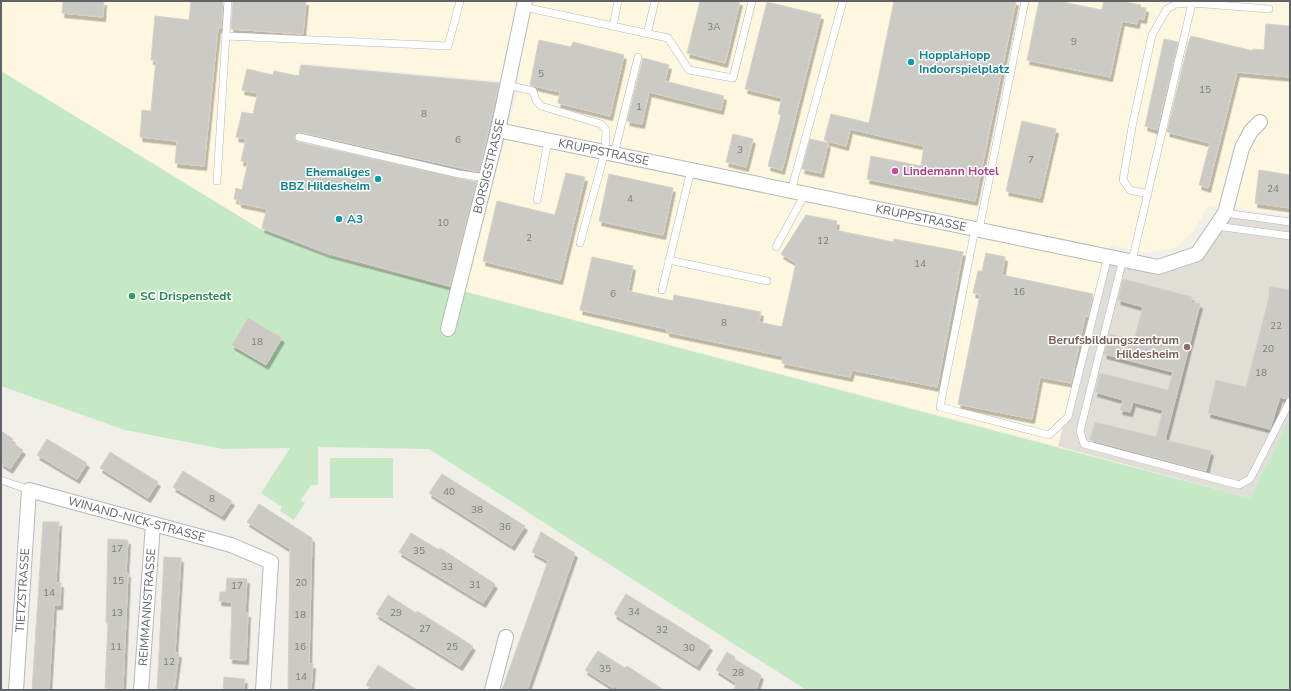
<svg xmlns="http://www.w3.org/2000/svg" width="1291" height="691" viewBox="0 0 1291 691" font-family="'Nunito Sans',sans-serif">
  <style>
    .commercial { fill: #fef7e0 }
    .education { fill: #e1ded6 }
    .green { fill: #c5e8c5 }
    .building { fill: #cccac5; stroke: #d6d1c6; filter: url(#shadow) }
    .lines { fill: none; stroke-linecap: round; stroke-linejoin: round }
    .lane-casing { stroke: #b5b8bc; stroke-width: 8 }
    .street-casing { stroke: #b5b8bc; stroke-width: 16 }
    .lane { stroke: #fff; stroke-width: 7 }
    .street { stroke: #fff; stroke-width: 14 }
    .culture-dot { fill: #0f9aa8; stroke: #fff; stroke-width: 1.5 }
    .hotel-dot { fill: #d1479c; stroke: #fff; stroke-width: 1.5 }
    .leisure-dot { fill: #2e9e5b; stroke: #fff; stroke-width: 1.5 }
    .education-dot { fill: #8d6e63; stroke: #fff; stroke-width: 1.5 }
    .labels { text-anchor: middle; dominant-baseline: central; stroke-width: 3; stroke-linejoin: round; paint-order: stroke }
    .number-label { font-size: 10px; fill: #7a7d7f }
    .culture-label { font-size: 12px; font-weight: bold; fill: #0d838f; stroke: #fff; text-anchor: start }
    .street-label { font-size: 12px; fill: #5f6368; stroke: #fff }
    .hotel-label { font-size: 12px; font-weight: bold; fill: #b23c85; stroke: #fff; text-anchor: start }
    .leisure-label { font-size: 12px; font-weight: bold; fill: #27864d; stroke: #fff; text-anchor: start }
    .education-label { font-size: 12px; font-weight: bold; fill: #785e54; stroke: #fff; text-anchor: end }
  </style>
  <defs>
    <filter id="shadow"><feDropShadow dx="2.5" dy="4.5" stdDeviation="0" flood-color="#0004"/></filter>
  </defs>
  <rect width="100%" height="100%" fill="#f1efe8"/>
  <!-- commercial -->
  <path class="commercial" d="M1,1H1290V215L1208,206L1193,232L1175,248L1145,253L1112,245L1058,446L465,291L520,83L300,63L260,229L1,71Z"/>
  <!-- education -->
  <path class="education" d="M1226,215L1290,224V419L1250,498L1058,446L1107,263L1157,275L1200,260Z"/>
  <!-- green -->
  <g class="green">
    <path d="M1,71L260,229L325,255L1250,498L1290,419V690H806L429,449L318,447V485H311L301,500L305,503L294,520L280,511L282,507L261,493L290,448L223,449L125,430L1,386Z"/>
    <rect x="330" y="458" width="63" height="40"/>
  </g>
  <!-- building -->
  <g class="building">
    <path d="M63,1H104L103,17L62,13Z"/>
    <path d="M191,1H223L221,28H218L204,166L175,163L177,141L140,137L142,110L151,111L156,60H151L155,16L189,20Z"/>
    <path d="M233,1H306L303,34L231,29Z"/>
    <path d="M700,1H740L725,63L687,53Z"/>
    <path d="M894,1H1016L975,201L867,179L871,156L921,166L924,146L850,129L846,146L824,140L831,114L869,123Z"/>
    <path d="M1039,1H1058L1102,10L1104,1H1121L1141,5L1140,7L1146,8L1144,19L1138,18L1137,24L1122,21L1110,77L1027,60Z"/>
    <path d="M767,2L821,15L782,170L768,166L781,115L778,114L782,98L745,89Z"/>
    <path d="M1266,24L1290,26V77L1237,72L1208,188L1199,185L1210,143L1167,132L1188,44L1191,36L1253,51V49L1264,50Z"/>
    <path d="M1164,39L1178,42L1157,130L1145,126Z"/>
    <path d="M539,40L571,47L573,42L624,55L610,116L558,103L560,92L530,85Z"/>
    <path d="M643,58L669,65L665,81L724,96L721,110L649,92L642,124L627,121Z"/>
    <path d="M301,65L499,83L479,172L300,132L294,136V139L298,142L476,182L450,286L327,253L262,228L267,209L239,203V200L234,199L236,188L242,190L248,162L241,161L246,139L236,137L242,112L253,114L258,93L242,90L247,69L273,75L274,71L299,76Z"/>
    <path d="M1022,121L1056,129L1040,198L1006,191Z"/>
    <path d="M733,134L753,139L746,167L726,162Z"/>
    <path d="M810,139L828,143L821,173L802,169Z"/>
    <path d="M1259,170L1290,175V208L1255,203Z"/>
    <path d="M566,173L585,177L560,280L483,261L497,201L555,215Z"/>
    <path d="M609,174L673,188L663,235L599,221Z"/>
    <path d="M806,215L837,221L835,230L893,242L894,239L963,252L937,387L852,370L850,377L782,363L783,356L667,332V329L580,310L592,257L633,266L628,291L673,301L674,295L761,312L759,322L782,327L796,263L781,254Z"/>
    <path d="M986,253L1005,257L1002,275L1093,294L1088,316H1085L1071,383L1040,377L1032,419L958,404L980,295L973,293L978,271H982Z"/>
    <path d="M1123,279L1192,297L1191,302L1200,304L1165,440L1211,451L1206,471L1090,440L1095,422L1156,437L1163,410L1133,402L1130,412L1120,410L1123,400L1095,392L1100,373L1168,390L1173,372L1104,354L1110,334L1134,340L1143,307L1118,300Z"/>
    <path d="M1269,286L1290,290V389L1288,396L1286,399L1280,397L1270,429L1208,413L1216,380L1246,387L1269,297Z"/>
    <path d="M248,318L282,338L266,365L232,345Z"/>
    <path d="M1,431L13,439L11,442L23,450L10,469L1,463Z"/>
    <path d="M47,439L87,463L77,479L37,455Z"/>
    <path d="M110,452L158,482L148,498L100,468Z"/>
    <path d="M183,471L232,501L222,516L173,487Z"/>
    <path d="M442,474L525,526L512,546L429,493Z"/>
    <path d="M259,504L312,538L309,664H313L311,690H288L290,549L247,522Z"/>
    <path d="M43,522H59L56,583H61L60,605H54L49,690H32Z"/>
    <path d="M541,532L575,553L527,690H502L548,561L532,552Z"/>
    <path d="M411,533L439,550L440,548L495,584L483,603L399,552Z"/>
    <path d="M108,539L128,540L126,573H128L123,689L105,688L108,623H106Z"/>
    <path d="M164,557L181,558L175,653H179L174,690H157Z"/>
    <path d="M227,578L247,579L245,613H248L246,660L230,659L232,602L219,601L220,592H226Z"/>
    <path d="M626,594L710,646L697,666L614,614Z"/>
    <path d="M388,595L416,613L417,611L473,646L460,666L376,614Z"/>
    <path d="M598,651L625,668L627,666L664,690H620L614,686L613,688L585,670Z"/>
    <path d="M727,652L735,657L734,659L761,675L756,690H734L736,683L716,670Z"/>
    <path d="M378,665L417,690H374L366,685Z"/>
    <path d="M224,677L245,679L244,690H223Z"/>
  </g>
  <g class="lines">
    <defs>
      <g id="lane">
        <path d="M524,7L668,38L689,70L733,78L752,1"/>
        <path d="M613,26L618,1"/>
        <path d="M647,34L655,1"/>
        <path d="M226,36L448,46L460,1"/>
        <path d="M507,85L533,91L536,100L541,106L601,124L606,130L605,152L580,243"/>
        <path d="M299,137L459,174L486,178"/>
        <path d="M614,154L638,57"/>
        <path d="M217,181L228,1"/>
        <path d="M791,191L843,1"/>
        <path d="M1148,194L1130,190L1123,180L1132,127L1152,35L1167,9L1176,4L1192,3"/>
        <path d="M537,200L548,141"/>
        <path d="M1225,213L1290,222"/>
        <path d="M1216,226L1290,236"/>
        <path d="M975,229L940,407L1049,435L1068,417L1108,256"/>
        <path d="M979,230L1025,1"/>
        <path d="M776,247L805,194"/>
        <path d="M1123,259L1080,431L1084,444L1239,485L1250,479L1290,401"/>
        <path d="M669,260L767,281"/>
        <path d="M1132,261L1192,3L1269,9"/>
        <path d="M662,290L691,170"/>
        <path d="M1,480L29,490"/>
      </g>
      <g id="street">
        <path id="s1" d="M498,130L1158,267L1197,254L1225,213L1242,148L1251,131L1260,122"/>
        <path id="s2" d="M448,329L498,130L525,1"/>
        <path id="s3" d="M16,690L29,490L231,545L271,562L263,690"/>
        <path id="s4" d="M141,690L153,524"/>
        <path d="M492,690L506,637"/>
      </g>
    </defs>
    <!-- lane casing -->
    <use href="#lane" class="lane-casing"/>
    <!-- street casing -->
    <use href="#street" class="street-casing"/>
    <!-- lane -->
    <use href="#lane" class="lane"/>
    <!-- street -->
    <use href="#street" class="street"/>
  </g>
  <!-- markers -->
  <g class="culture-dot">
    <circle cx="911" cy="62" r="4"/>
    <circle cx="378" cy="179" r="4"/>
    <circle cx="339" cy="219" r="4"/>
  </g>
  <circle class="hotel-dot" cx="895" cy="171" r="4"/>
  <circle class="leisure-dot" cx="132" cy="296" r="4"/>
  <circle class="education-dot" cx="1187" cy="347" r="4"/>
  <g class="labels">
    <!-- number labels -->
    <g class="number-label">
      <text x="714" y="27">3A</text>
      <text x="1074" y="42">9</text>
      <text x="541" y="74">5</text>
      <text x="1205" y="90">15</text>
      <text x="639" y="107">1</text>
      <text x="424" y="114">8</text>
      <text x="458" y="140">6</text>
      <text x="740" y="150">3</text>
      <text x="1031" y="160">7</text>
      <text x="1273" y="189">24</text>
      <text x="630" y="199">4</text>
      <text x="443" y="223">10</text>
      <text x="529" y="238">2</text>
      <text x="823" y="241">12</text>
      <text x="920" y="264">14</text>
      <text x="1019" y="292">16</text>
      <text x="613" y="294">6</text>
      <text x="724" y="323">8</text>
      <text x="1276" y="326">22</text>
      <text x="257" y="342">18</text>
      <text x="1268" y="349">20</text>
      <text x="1261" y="373">18</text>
      <text x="449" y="492">40</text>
      <text x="212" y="499">8</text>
      <text x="477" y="510">38</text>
      <text x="505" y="527">36</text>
      <text x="117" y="549">17</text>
      <text x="419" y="551">35</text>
      <text x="447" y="567">33</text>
      <text x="118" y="581">15</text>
      <text x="301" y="583">20</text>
      <text x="475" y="585">31</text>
      <text x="237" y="586">17</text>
      <text x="49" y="593">14</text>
      <text x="634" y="612">34</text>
      <text x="117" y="613">13</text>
      <text x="396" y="613">29</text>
      <text x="300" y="615">18</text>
      <text x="425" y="629">27</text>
      <text x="662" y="630">32</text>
      <text x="116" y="647">11</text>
      <text x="300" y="647">16</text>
      <text x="452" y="647">25</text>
      <text x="689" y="648">30</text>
      <text x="169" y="662">12</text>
      <text x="605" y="669">35</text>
      <text x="738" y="673">28</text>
      <text x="301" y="677">14</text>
    </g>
    <!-- culture labels -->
    <g class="culture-label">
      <text x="919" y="55">HopplaHopp<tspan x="919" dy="14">Indoorspielplatz</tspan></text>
      <text x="370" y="172" text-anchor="end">Ehemaliges<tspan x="370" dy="14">BBZ Hildesheim</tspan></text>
      <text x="347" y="219">A3</text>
    </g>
    <!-- street labels -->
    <g class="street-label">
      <text stroke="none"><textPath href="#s1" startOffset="108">KRUPPSTRASSE</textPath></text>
      <text stroke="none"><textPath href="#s2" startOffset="168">BORSIGSTRASSE</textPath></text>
      <text stroke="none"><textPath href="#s1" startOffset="432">KRUPPSTRASSE</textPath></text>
      <text stroke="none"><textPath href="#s3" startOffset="312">WINAND-NICK-STRASSE</textPath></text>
      <text stroke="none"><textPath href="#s3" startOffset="100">TIETZSTRASSE</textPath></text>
      <text stroke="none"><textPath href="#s4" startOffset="83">REIMMANNSTRASSE</textPath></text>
    </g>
    <!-- hotel labels -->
    <g class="hotel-label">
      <text x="903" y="171">Lindemann Hotel</text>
    </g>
    <!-- leisure labels -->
    <g class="leisure-label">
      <text x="140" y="296">SC Drispenstedt</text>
    </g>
    <!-- education labels -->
    <g class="education-label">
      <text x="1179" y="340">Berufsbildungszentrum<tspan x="1179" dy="14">Hildesheim</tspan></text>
    </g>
  </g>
  <!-- border -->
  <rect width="1291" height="691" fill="none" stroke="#5f6368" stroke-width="4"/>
</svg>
